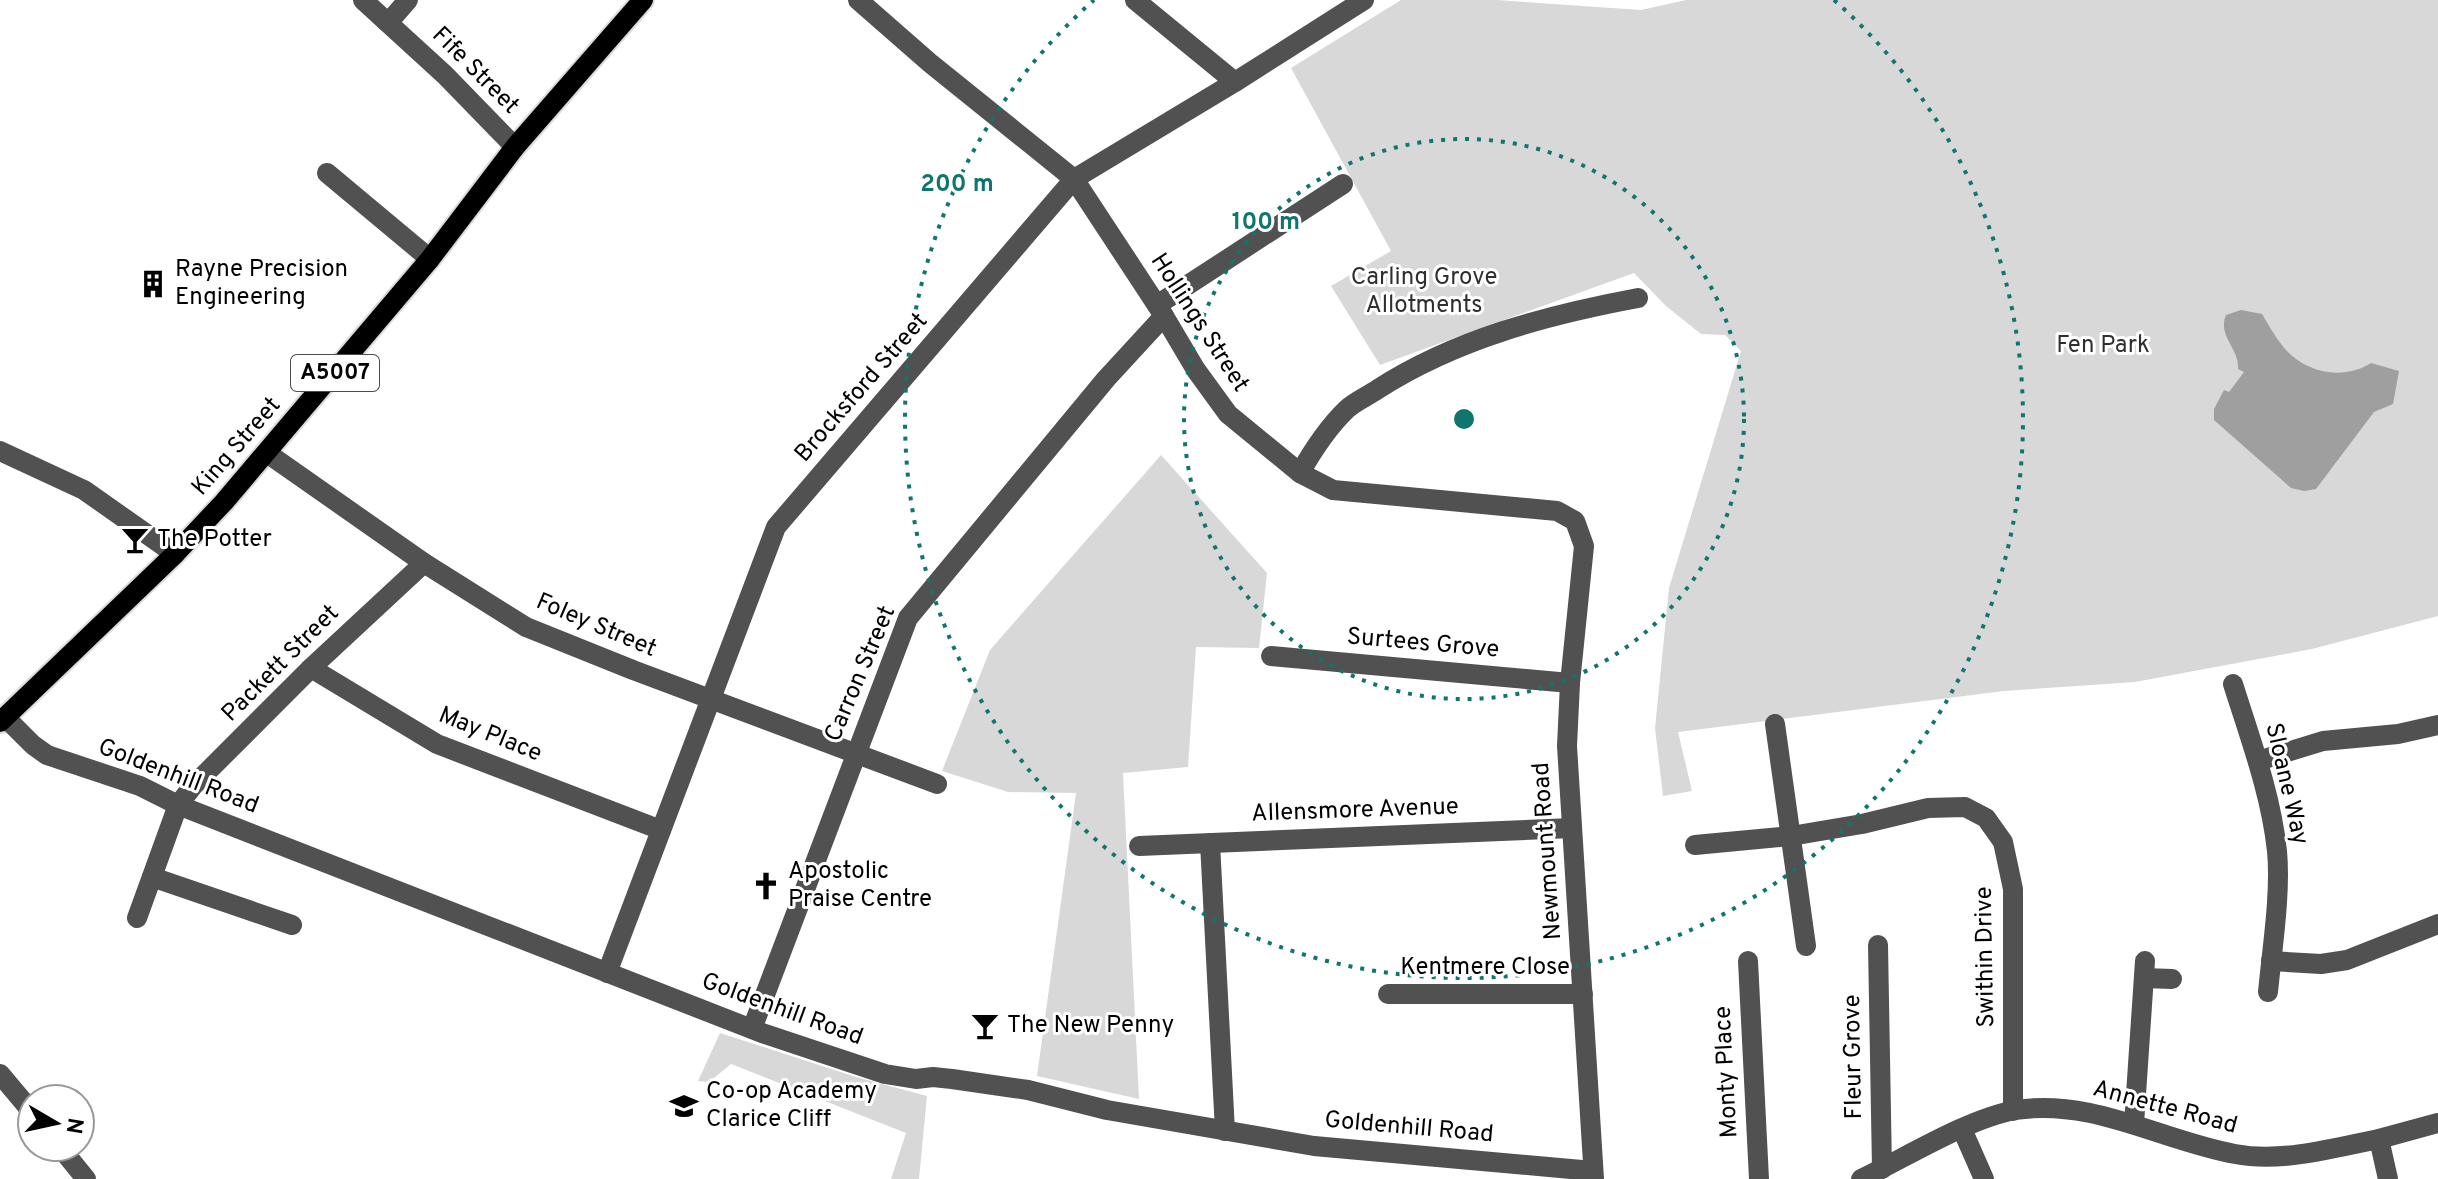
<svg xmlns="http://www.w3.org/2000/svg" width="2438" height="1179" viewBox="0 0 2438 1179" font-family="Overpass,sans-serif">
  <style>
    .green { fill: #d8d8d8 }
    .water { fill: #9f9f9f }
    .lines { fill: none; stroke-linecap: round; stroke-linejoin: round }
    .major-casing { stroke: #dbdbdb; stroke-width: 24 }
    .minor { stroke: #515151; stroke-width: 20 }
    .major { stroke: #000; stroke-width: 20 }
    .ring { fill: none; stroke: #0f766e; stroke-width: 4; stroke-dasharray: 4 8 }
    .labels { text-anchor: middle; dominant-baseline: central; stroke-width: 6; stroke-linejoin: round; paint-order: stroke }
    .shield { fill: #fff; stroke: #4c4c4c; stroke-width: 2 }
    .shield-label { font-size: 22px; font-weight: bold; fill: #000 }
    .street-label { font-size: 24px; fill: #000; stroke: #fff }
    .poi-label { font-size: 24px; fill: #000; stroke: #fff; text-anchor: start }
    .park-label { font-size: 24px; fill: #2f2f2f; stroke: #fff }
    .centre { fill: #0f766e; stroke: #fff; stroke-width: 4 }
    .ring-label { font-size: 24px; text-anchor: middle; font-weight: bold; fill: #0f766e; stroke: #fff; stroke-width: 6; stroke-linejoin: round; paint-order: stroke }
  </style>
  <rect width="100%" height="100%" fill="#fff"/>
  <!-- green -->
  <g class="green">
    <path d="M1401,0H1497L1641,10L1686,0H2438V616L2312,649L2135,682L2004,691L1678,732L1692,791L1663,796L1655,728L1669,588L1741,351L1725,335L1701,334L1666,306L1634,273L1380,365L1331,286L1391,251L1291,68Z"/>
    <path d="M1161,455L1267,573L1259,648L1196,647L1188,767L1123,773L1139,1099L1037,1076L1076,793L1008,792L942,771L990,650Z"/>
    <path d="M720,1033L856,1077L927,1096L919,1179H891L906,1133L731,1064L709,1082L698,1081Z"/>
  </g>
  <!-- water -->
  <path class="water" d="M2241,310L2262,314C2269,326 2277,340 2286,350C2308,374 2345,380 2371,363L2399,371L2393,404L2374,412L2316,489L2304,491L2291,488L2214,420V409L2224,390L2229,392L2244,372L2238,369C2240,349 2217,336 2226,315Z"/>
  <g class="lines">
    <defs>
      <path id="major" d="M0,722L175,554L224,502L430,259L515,147L643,0"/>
    </defs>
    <!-- major casing -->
    <use href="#major" class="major-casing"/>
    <!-- minor -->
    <g class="minor">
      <path d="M363,0L445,75L515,147"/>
      <path d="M858,0L930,63L1074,179L1164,316L1196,370L1228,414L1300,473L1333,490L1557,511L1575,521L1584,546L1570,683L1567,746L1594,1179"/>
      <path d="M1135,0L1235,82"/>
      <path d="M388,23L408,0"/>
      <path d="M327,173L430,259"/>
      <path d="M1157,305L1343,184"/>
      <path d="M0,451L84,490L175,554"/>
      <path d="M267,453L424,563L526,627L633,670L937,784"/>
      <path d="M1300,473C1313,450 1327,428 1347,409C1356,401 1368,396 1378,389C1456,339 1547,315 1638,298"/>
      <path d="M1271,656L1570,683"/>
      <path d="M311,668L437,744L661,830"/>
      <path d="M2233,684C2250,738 2271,794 2277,851C2281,894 2272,949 2268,992"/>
      <path d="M5,717L33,745L47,755L140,786L178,805L762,1033L885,1074L916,1079L933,1077L952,1079L1028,1090L1107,1110L1314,1146L1593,1171"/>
      <path d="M1775,724L1806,946"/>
      <path d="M2258,761L2323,741L2398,734L2438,725"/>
      <path d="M1210,843L1225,1131"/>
      <path d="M1695,845L1791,836L1862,824L1928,808L1965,807L1986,818L2003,842L2013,889V1111"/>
      <path d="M1139,846L1572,828"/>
      <path d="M152,877L292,925"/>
      <path d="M137,918L178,805L193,786L311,668L424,563"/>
      <path d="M1878,945L1882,1169"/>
      <path d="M1748,961L1759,1179"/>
      <path d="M2271,961L2321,964L2347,960L2438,924"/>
      <path d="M607,973L776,527L1074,179L1235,82L1364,0"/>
      <path d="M2144,978L2172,979"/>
      <path d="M1388,994H1583"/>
      <path d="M752,1029L908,618L1106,379L1164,316"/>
      <path d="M0,1074L32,1112"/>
      <path d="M2134,1124L2145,961"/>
      <path d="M1962,1129L1984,1179"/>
      <path d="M2379,1139L2438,1123"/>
      <path d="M60,1147L86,1179"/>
      <path d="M1861,1179C1905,1158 1969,1118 2016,1110C2093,1098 2162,1141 2235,1154C2282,1163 2332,1148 2379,1139L2388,1179"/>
    </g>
    <!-- major -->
    <use href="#major" class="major"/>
  </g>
  <!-- distance rings -->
  <g class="ring">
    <circle cx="1464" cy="419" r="280"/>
    <path d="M1834 0A559 559 0 1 1 1094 0"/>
  </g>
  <!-- icons -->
  <defs>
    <symbol id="building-bare" viewBox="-9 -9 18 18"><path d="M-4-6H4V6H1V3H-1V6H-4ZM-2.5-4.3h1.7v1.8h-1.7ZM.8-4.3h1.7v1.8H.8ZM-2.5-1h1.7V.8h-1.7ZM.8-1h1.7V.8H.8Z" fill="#000" stroke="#fff" stroke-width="2.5" paint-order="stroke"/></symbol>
    <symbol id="bar-bare" viewBox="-9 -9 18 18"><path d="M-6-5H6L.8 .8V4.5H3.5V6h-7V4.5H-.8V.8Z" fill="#000" stroke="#fff" stroke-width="2.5" paint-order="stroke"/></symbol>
    <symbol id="church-bare" viewBox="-9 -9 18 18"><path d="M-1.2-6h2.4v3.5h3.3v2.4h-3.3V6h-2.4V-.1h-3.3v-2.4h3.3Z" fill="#000" stroke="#fff" stroke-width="2.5" paint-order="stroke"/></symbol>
    <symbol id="school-bare" viewBox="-9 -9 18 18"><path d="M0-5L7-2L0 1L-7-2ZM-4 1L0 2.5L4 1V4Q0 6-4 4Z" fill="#000" stroke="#fff" stroke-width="2.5" paint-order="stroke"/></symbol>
  </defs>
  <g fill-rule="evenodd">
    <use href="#building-bare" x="133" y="264" width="40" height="40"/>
    <use href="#bar-bare" x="115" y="520" width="40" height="40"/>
    <use href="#church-bare" x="746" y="866" width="40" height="40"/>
    <use href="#bar-bare" x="965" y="1006" width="40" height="40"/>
    <use href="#school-bare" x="664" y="1086" width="40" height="40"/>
  </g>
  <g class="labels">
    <!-- shield labels -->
    <rect class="shield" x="291" y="355" width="88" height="36" rx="6"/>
    <g class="shield-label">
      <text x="335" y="373">A5007</text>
    </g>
    <!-- street labels -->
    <g class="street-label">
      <text transform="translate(475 71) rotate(45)">Fife Street</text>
      <text transform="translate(1199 323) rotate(57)">Hollings Street</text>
      <text transform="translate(862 388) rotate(-49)">Brocksford Street</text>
      <text transform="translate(237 447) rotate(-49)">King Street</text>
      <text transform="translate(596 626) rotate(23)">Foley Street</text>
      <text transform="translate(1423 644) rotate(5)">Surtees Grove</text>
      <text transform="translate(281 664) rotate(-45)">Packett Street</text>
      <text transform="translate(861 674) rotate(-67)">Carron Street</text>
      <text transform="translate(490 735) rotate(22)">May Place</text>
      <text transform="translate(178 777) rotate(21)">Goldenhill Road</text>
      <text transform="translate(2286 784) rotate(77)">Sloane Way</text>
      <text transform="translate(1355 811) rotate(-2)">Allensmore Avenue</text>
      <text transform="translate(1548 851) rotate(-94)">Newmount Road</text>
      <text transform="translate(1986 957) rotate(-91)">Swithin Drive</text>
      <text x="1485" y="968">Kentmere Close</text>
      <text transform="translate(782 1010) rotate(20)">Goldenhill Road</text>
      <text transform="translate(1854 1057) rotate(-91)">Fleur Grove</text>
      <text transform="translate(1727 1072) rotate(-93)">Monty Place</text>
      <text transform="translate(2165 1108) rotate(15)">Annette Road</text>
      <text transform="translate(1409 1128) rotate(5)">Goldenhill Road</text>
    </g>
    <!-- poi labels -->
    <g class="poi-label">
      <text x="175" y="270">Rayne Precision<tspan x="175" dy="28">Engineering</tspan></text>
      <text x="157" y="540">The Potter</text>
      <text x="788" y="872">Apostolic<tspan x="788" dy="28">Praise Centre</tspan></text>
      <text x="1007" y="1026">The New Penny</text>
      <text x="706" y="1092">Co-op Academy<tspan x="706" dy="28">Clarice Cliff</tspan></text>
    </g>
    <!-- park labels -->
    <g class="park-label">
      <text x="1424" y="278">Carling Grove<tspan x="1424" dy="28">Allotments</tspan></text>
      <text x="2103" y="346">Fen Park</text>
    </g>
  </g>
  <circle cx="1464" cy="419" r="12" class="centre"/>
  <g class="ring-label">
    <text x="957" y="191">200 m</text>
    <text x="1266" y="229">100 m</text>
  </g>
  <!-- north arrow -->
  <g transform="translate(56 1123) rotate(99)"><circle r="38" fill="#ffffff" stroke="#999999" stroke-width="2"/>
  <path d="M0-6L14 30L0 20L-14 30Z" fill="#000000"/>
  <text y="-12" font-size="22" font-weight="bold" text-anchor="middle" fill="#000000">N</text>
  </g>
</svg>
